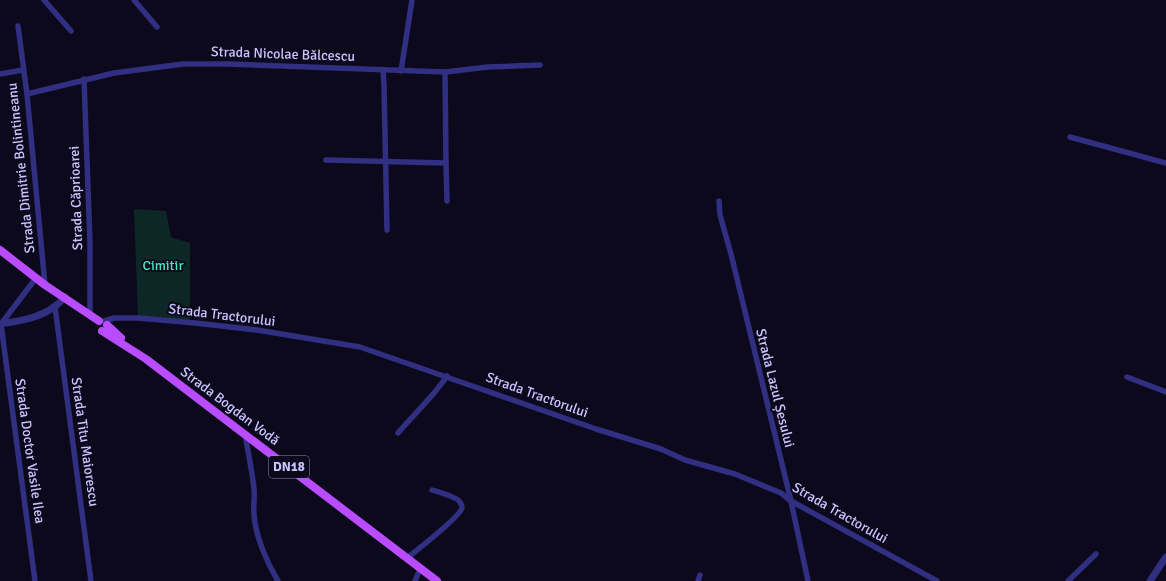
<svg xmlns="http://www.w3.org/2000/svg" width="1166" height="581" viewBox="0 0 1166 581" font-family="Signika,sans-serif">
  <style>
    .green { fill: #0c2726 }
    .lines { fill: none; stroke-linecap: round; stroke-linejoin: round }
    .minor { stroke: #312f81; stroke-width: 5.5 }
    .tertiary { stroke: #312f81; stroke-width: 7 }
    .primary { stroke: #ba4cff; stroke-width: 8 }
    .labels { text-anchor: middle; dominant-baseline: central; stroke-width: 4; stroke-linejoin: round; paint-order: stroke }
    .shield { fill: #0c091d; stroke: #928dbb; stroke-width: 1 }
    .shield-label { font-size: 13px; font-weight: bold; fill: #cbc5ff }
    .street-label { font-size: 14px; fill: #cbc5ff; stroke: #0c091d }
    .park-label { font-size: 14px; fill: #46eabf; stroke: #0c091d }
  </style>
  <rect width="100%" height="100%" fill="#0c091d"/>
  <!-- green -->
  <path class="green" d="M134,209L166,211L171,237L190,243V320L138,317Z"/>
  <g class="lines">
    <!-- minor -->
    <g class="minor">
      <path d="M44,0L71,31"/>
      <path d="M134,0L157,27"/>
      <path d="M18,26L27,94L45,285"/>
      <path d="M383,70L384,85L387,230"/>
      <path d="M401,71L412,0"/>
      <path d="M0,74L23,70"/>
      <path d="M84,79L90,243V315"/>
      <path d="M27,94L114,73L183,64H229L445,72L488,67L540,65"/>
      <path d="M1070,137L1166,163"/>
      <path d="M326,160L446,163L445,72"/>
      <path d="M446,163L447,201"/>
      <path d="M719,201L720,215L731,254L791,501L808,581"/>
      <path d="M55,307L91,581"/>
      <path d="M104,321L114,318H138L195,323L257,330L360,347L596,429L661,449L685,460L735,474L781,493L791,501L937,581"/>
      <path d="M1127,377L1166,392"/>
      <path d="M398,433C414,414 433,397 447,376"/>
      <path d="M245,434C248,452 252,470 254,489C255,497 253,506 254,514C255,535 267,563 278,581"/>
      <path d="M407,558C417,550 459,518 462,508C462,505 461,504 460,502C457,497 438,492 432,490"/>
      <path d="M35,581L1,324L36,278"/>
      <path d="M415,581L420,569"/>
      <path d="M698,581L700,575"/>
      <path d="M1068,581L1096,554"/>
    </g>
    <!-- tertiary -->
    <g class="tertiary">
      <path d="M0,324C18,321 41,318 55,306C59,304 62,300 65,297"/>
      <path d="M1150,581L1166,557"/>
    </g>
    <!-- primary -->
    <g class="primary">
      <path d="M0,250L45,285L99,321"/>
      <path d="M107,325L121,338"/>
      <path d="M102,331L146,359L437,581"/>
    </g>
  </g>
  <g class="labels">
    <!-- shield labels -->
    <rect class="shield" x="269" y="456" width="40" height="22" rx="3"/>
    <g class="shield-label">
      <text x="289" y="467">DN18</text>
    </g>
    <!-- street labels -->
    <g class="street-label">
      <text transform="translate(283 54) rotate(2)">Strada Nicolae Bălcescu</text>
      <text transform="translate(21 168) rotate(-96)">Strada Dimitrie Bolintineanu</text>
      <text transform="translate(76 198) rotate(-92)">Strada Căprioarei</text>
      <text transform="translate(222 315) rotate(7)">Strada Tractorului</text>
      <text transform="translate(775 388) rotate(76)">Strada Lazul Șesului</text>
      <text transform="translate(537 395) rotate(20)">Strada Tractorului</text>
      <text transform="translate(230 406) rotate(37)">Strada Bogdan Vodă</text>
      <text transform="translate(85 442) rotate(82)">Strada Titu Maiorescu</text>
      <text transform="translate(30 451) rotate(82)">Strada Doctor Vasile Ilea</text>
      <text transform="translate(840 513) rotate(30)">Strada Tractorului</text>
    </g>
    <!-- park labels -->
    <g class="park-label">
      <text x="163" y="265">Cimitir</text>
    </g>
  </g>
</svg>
